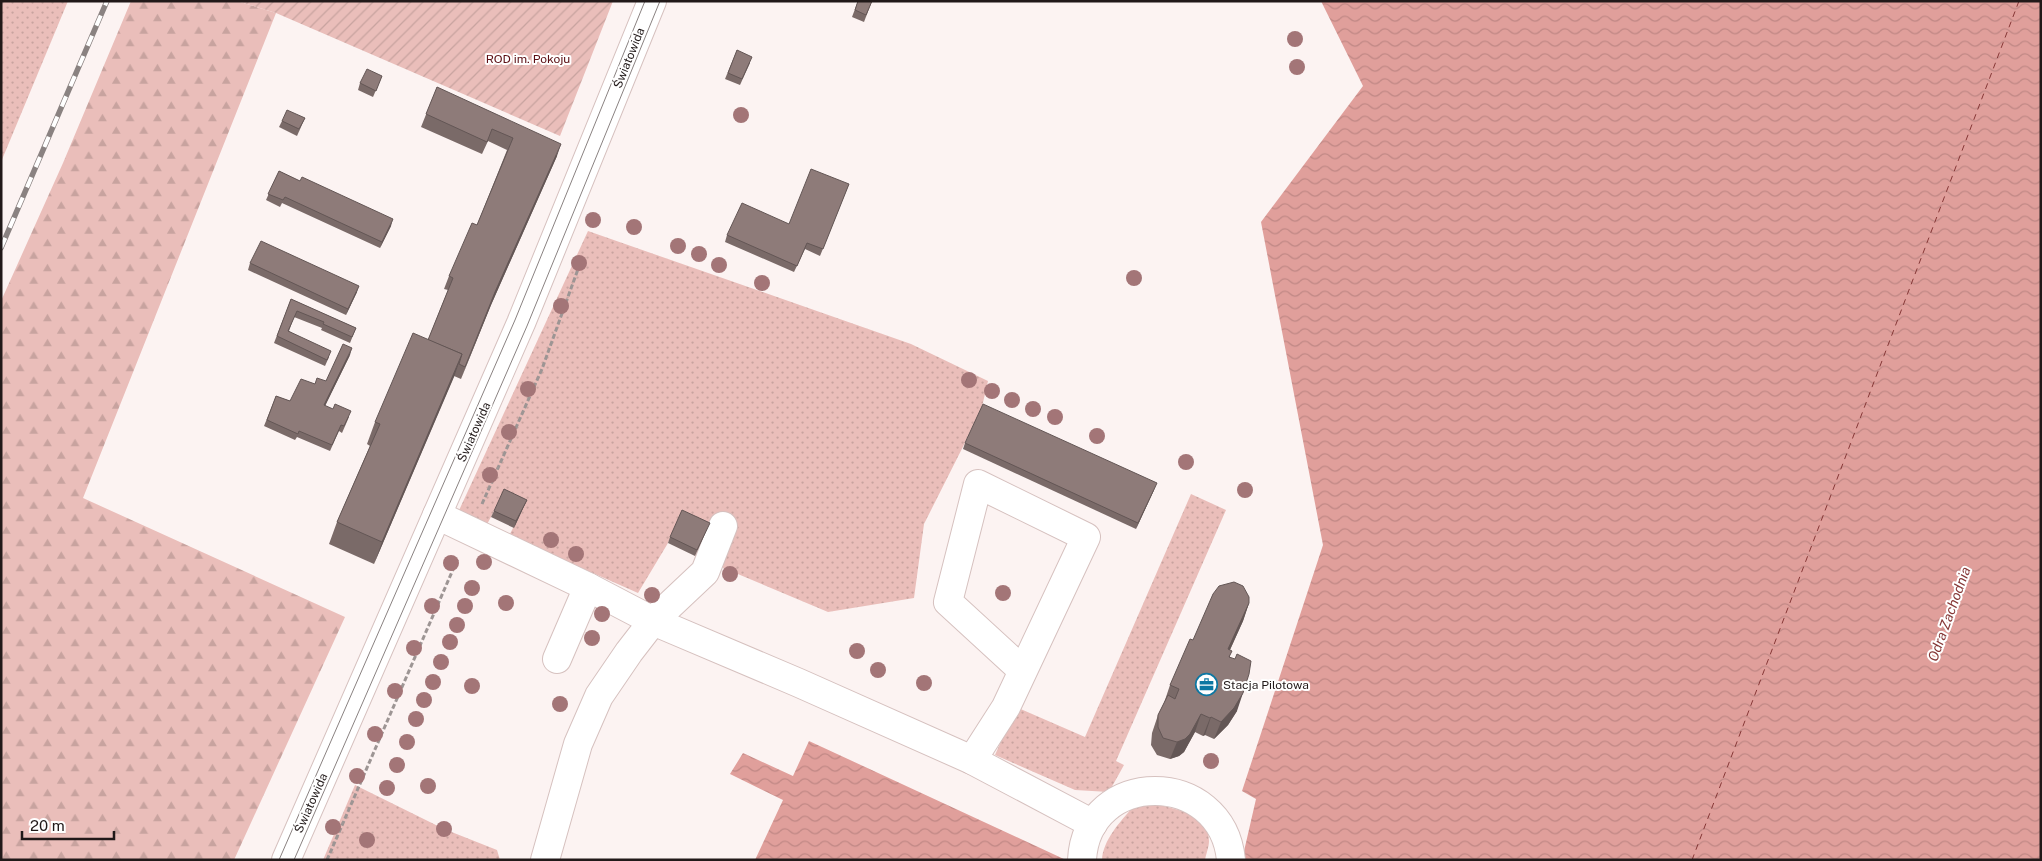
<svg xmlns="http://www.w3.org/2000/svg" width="2042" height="861" viewBox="0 0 2042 861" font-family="'Public Sans',sans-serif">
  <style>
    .grass { fill: url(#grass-dots) }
    .forest { fill: url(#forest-firs) }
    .garden { fill: url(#garden-furrows) }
    .water { fill: url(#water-waves) }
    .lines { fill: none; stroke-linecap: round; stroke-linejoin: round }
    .ferry { stroke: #863736; stroke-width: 1; stroke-dasharray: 6 5; stroke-linecap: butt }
    .minor-casing { stroke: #d6c1bf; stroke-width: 30 }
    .path { stroke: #9d9594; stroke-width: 3; stroke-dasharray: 5 2.5; stroke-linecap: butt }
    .minor { stroke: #fff; stroke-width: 28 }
    .tram { stroke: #8a8281; stroke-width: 1 }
    .rail-casing { stroke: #8a8281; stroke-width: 5.5 }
    .rail { stroke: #fff; stroke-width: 4; stroke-dasharray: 11; stroke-linecap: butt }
    .tree { fill: #a37577 }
    .wall { fill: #7a6a68 }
    .shaded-wall { fill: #635655 }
    .building { fill: #8e7b79; stroke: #635655 }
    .labels { text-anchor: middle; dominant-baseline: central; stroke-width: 4; stroke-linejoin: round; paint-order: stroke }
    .street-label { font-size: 12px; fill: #211919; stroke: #fff }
    .park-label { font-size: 12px; fill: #5b0e13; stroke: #fff }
    .poi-label { font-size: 12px; fill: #211919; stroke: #fff; text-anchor: start }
    .water-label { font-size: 14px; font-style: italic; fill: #863736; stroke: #fff }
  </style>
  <defs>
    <pattern id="grass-dots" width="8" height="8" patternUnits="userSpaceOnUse" patternTransform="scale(1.25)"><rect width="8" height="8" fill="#eabeba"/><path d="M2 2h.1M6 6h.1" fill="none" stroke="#c8a39f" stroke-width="1.8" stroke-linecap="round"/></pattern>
    <pattern id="forest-firs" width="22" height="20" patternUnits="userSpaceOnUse" patternTransform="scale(1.25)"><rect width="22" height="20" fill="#eabeba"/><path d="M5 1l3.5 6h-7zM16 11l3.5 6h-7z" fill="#c8a39f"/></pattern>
    <pattern id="garden-furrows" width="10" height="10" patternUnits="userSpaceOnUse" patternTransform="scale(1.25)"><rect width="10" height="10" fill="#eabeba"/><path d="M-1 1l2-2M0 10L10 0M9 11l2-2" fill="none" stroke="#c8a39f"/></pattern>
    <pattern id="water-waves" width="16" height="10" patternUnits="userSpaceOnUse" patternTransform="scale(1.25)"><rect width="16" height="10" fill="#e09f9b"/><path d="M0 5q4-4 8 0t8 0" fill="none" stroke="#c08885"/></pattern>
  </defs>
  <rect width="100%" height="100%" fill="#fcf3f2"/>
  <!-- grass -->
  <g class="grass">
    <path d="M1,1H68L1,162Z"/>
    <path d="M588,231L911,344L988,381L981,411L924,524L914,598L828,612L695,556L707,529L680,516L668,543L638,593L509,536L524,506L502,496L483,532L455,519Z"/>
    <path d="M1191,494L1226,510L1116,761L1124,765L1109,792L1075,790L995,755L1016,707L1085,737Z"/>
    <path d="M355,785L444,829L497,850L500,860H323Z"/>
    <path d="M1152,803C1172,809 1209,812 1209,841C1209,847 1206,854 1205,860H1102C1103,840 1120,822 1133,807Z"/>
  </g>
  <!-- forest -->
  <path class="forest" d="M131,1H237L276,13L83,498L345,617L234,860H1V301L63,163Z"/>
  <!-- garden -->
  <path class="garden" d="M237,1H613L560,136L276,13Z"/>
  <!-- water -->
  <g class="water">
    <path d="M1321,1H2041V860H1242L1256,799L1242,791L1323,545L1261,222L1363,86Z"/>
    <path d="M809,741L1066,860H755L783,800L730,774L743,753L793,776Z"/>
  </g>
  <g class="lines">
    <!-- ferry -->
    <path class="ferry" d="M1692,860L2019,1"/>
    <defs>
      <g id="minor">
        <path d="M437,515L588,587"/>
        <path d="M557,659L588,587L653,621L705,572L723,526"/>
        <path d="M972,760L1006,707L1086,537L978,484L948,602L1022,670"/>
        <path d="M286,860L521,323L652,1"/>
        <path d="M545,860L578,744L599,696L629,652L653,621L799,683L972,760L1093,824"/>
        <path d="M1082,860C1087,768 1222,768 1231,860"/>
      </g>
    </defs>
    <!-- minor casing -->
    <use href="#minor" class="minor-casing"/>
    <!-- path -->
    <g class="path">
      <path d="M482,504L542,369L582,258"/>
      <path d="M327,860L458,558"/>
    </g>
    <!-- minor -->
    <use href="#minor" class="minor"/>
    <!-- tram -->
    <g class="tram">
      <path d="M279,860L515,320L645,1"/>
      <path d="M294,860L527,326L660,1"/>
    </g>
    <defs>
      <path id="rail" d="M1,248L107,1"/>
    </defs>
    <!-- rail casing -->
    <use href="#rail" class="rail-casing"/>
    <!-- rail -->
    <use href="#rail" class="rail"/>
  </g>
  <!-- trees -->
  <g class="tree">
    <circle cx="1295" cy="39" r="8"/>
    <circle cx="1297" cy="67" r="8"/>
    <circle cx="741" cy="115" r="8"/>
    <circle cx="593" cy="220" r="8"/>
    <circle cx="634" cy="227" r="8"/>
    <circle cx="678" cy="246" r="8"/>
    <circle cx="699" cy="254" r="8"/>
    <circle cx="579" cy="263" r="8"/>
    <circle cx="719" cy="265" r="8"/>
    <circle cx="1134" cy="278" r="8"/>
    <circle cx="762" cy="283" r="8"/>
    <circle cx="561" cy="306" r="8"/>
    <circle cx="969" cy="380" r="8"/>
    <circle cx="528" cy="389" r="8"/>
    <circle cx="992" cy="391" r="8"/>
    <circle cx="1012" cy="400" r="8"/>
    <circle cx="1033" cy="409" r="8"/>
    <circle cx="1055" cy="417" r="8"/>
    <circle cx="509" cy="432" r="8"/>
    <circle cx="1097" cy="436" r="8"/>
    <circle cx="1186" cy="462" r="8"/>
    <circle cx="490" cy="475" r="8"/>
    <circle cx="1245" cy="490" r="8"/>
    <circle cx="551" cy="540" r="8"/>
    <circle cx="576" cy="554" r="8"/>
    <circle cx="484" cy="562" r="8"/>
    <circle cx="451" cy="563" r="8"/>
    <circle cx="730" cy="574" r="8"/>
    <circle cx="472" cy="588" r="8"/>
    <circle cx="1003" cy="593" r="8"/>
    <circle cx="652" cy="595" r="8"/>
    <circle cx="506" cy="603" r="8"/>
    <circle cx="432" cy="606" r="8"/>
    <circle cx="465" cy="606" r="8"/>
    <circle cx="602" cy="614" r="8"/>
    <circle cx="457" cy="625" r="8"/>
    <circle cx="592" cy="638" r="8"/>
    <circle cx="450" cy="642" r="8"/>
    <circle cx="414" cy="648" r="8"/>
    <circle cx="857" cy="651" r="8"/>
    <circle cx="441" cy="662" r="8"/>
    <circle cx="878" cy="670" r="8"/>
    <circle cx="433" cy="682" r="8"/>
    <circle cx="924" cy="683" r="8"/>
    <circle cx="472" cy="686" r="8"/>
    <circle cx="395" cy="691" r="8"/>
    <circle cx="424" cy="700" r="8"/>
    <circle cx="560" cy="704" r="8"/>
    <circle cx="416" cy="719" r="8"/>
    <circle cx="375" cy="734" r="8"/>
    <circle cx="407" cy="742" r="8"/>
    <circle cx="1211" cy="761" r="8"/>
    <circle cx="397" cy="765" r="8"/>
    <circle cx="357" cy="776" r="8"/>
    <circle cx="428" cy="786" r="8"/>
    <circle cx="387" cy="788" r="8"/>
    <circle cx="333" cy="827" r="8"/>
    <circle cx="444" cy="829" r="8"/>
    <circle cx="367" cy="840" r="8"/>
  </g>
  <!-- wall -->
  <g class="wall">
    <path d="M858,1H872L864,22L852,17Z"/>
    <path d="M737,50L750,63L740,85L725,79Z"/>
    <path d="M382,76L373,97L358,90L360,83Z"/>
    <path d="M437,87L557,156L491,305L461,379L454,376L374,564L329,544L337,522L370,446L367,444L375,422L428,340L448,290L444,289L449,276L477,225L507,150L488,141L482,154L421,127Z"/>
    <path d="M305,118L297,136L279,127L282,121Z"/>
    <path d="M279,171L391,226L380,248L282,203L280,207L266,200Z"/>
    <path d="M849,184L820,256L805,249L794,272L725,242L727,235L789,224Z"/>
    <path d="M250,263L357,292L346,315L248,270Z"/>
    <path d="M291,299L356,328L350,343L321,330L322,328L294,317L289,331L329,357L325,366L274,343Z"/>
    <path d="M350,355L325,406L349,417L342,433L339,431L330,451L297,437L295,440L264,426L276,396L290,401L315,384L326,381Z"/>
    <path d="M965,443L1154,490L1136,529L963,449Z"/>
    <path d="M527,500L514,528L491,517L494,511Z"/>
    <path d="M707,529L695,556L668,543L670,537Z"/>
    <path d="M1249,603L1243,621L1230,650V657L1237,711L1228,725L1214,739L1205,735L1203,736L1195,732L1184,752L1179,756L1170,759L1157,755L1151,745L1152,733L1158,715L1164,703L1170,685L1193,640Z"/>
  </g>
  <!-- shaded-wall -->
  <g class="shaded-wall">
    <path d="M561,144L557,156L491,305L461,379L495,292Z"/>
    <path d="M393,219L391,226L380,248L382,242Z"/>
    <path d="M359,286L357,292L346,315L348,309Z"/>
    <path d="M352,348L350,355L322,412L324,405Z"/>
    <path d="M462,354L454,377L374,564L382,542Z"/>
    <path d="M1157,483L1154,490L1136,529L1138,523Z"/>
    <path d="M527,500L524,506L514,528L516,521Z"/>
    <path d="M1249,603L1243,621L1222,667L1228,649Z"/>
    <path d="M1243,693L1237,711L1228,725L1214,739L1221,722Z"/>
    <path d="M1201,714L1195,732L1184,752L1179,756L1170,759L1177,742Z"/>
    <path d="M1211,717L1205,735L1203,736L1210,718Z"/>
  </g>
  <!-- building -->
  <g class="building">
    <path d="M858,1H872L866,15L855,10Z"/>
    <path d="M737,50L752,57L742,79L728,73Z"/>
    <path d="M367,69L382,76L376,91L360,83Z"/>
    <path d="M437,87L561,144L495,292L465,367L459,364L462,354L428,340L453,278L449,276L472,223L477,225L513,138L492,129L487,142L426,114Z"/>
    <path d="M287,110L305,118L299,129L282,121Z"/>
    <path d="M811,169L849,184L823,249L807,243L797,266L727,235L742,203L789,224Z"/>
    <path d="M279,171L300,181L302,177L393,219L382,242L285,197L283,200L268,194Z"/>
    <path d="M261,241L359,286L348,309L250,263Z"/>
    <path d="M291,299L356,328L352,337L323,324L324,322L297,311L288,331L331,351L327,360L277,336Z"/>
    <path d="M413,333L462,354L382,542L337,522L380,424L375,422Z"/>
    <path d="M343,344L352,348L324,405L333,409L335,404L351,411L344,426L341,425L332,445L299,431L298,434L267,420L276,396L290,401L301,379L315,384L317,378L326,381Z"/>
    <path d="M983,404L1157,483L1138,523L965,443Z"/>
    <path d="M504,489L527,500L516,521L494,511Z"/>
    <path d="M682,510L710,523L697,550L670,537Z"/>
    <path d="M1234,582L1243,586L1249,597V603L1228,649L1232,651L1229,657L1235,659L1237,654L1251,661L1249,674L1243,693L1234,708L1221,722L1211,717L1210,718L1201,714L1190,734L1185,739L1177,742L1163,738L1158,727V715L1168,695L1175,699L1179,689L1170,685L1190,639L1193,640L1213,594L1219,586Z"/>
  </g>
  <!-- icons -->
  <defs>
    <symbol id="office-ring" viewBox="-11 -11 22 22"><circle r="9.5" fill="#fff" stroke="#0c77a2" stroke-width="1.5"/><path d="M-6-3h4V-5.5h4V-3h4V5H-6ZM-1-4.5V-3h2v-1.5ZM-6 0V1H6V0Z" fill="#0c77a2"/></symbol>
  </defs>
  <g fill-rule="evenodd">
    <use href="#office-ring" x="1194" y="672" width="25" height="25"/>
  </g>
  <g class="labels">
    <!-- street labels -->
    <g class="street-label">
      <text transform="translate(629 58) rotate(-68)">Światowida</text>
      <text transform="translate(474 432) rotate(-66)">Światowida</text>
      <text transform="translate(311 803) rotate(-66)">Światowida</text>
    </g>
    <!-- park labels -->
    <g class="park-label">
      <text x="528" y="59">ROD im. Pokoju</text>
    </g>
    <!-- poi labels -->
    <g class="poi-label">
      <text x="1223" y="685">Stacja Pilotowa</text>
    </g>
    <!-- water labels -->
    <g class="water-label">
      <text transform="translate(1949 614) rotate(-70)">Odra Zachodnia</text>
    </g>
  </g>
  <!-- border -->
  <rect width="2042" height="861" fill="none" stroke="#211919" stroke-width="5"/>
  <!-- scale -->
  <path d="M22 831v8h92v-8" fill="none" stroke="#211919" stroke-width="2.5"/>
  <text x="30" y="831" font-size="15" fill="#211919" stroke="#ffffff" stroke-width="4" paint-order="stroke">20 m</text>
</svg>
